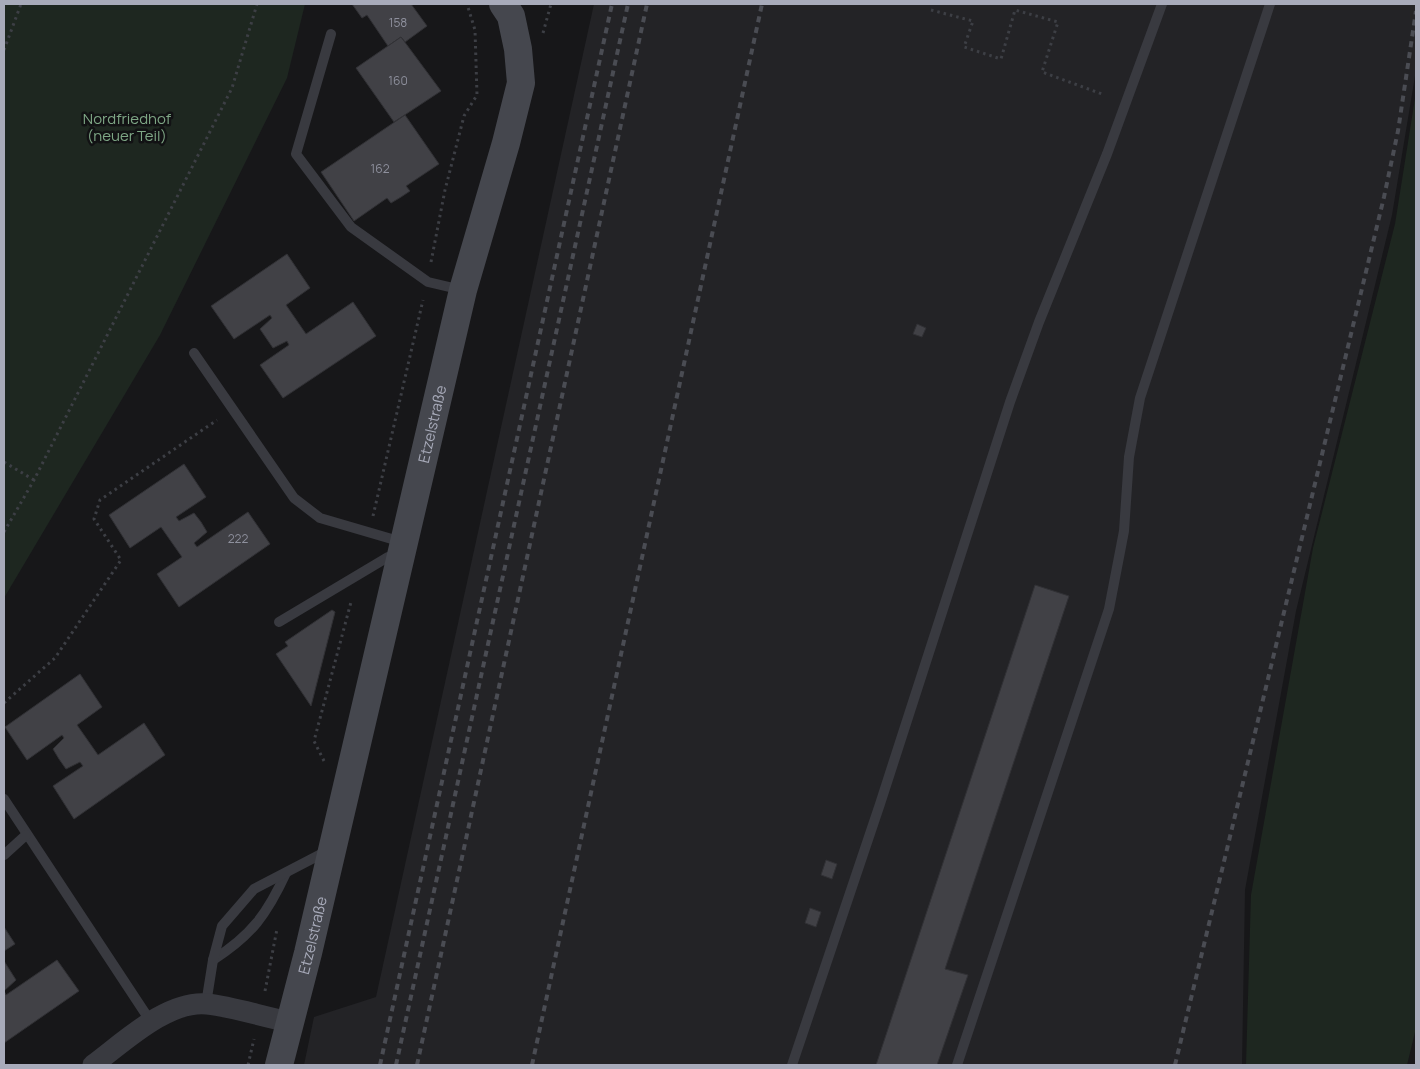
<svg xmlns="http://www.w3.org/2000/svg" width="1420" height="1069" viewBox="0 0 1420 1069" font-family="Manrope,sans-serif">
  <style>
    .built { fill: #232326 }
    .green { fill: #1e2720 }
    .building { fill: #414146; stroke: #313135 }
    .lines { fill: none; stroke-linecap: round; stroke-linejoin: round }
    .path { stroke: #3d3f45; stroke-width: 3; stroke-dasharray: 2.5 4; stroke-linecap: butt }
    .lane { stroke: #393a40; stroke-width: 10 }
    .street { stroke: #393a40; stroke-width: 21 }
    .secondary { stroke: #45474e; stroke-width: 28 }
    .rail { stroke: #4a4c53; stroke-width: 4; stroke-dasharray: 6 5; stroke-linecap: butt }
    .labels { text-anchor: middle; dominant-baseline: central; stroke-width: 5; stroke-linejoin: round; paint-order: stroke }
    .number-label { font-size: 12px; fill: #8e909d }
    .park-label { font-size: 15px; fill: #7ea685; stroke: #121214 }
    .street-label { font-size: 15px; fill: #a8abba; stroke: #121214 }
  </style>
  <rect width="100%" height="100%" fill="#171719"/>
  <!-- built -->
  <path class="built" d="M594,4H1416V70L1392,215L1296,611L1245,890L1242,1065H304L314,1017L376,997Z"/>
  <!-- green -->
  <g class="green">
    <path d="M4,4H305L287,78L160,335L4,598Z"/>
    <path d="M1416,92V1028L1407,1065H1246L1251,895L1313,548L1395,224Z"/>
  </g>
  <!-- building -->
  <g class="building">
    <path d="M352,4H411L427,26L405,42L401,37L388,46L367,15L362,18Z"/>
    <path d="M401,37L441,91L394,122L356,68Z"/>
    <path d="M405,115L439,164L406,186L410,191L401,197L391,203L387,198L354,221L321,172Z"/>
    <path d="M287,254L310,288L286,305L306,334L353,302L376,336L283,398L260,365L289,345L287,341L273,348L260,329L272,318L270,315L234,339L211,306Z"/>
    <path d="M917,324L926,328L922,337L913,334Z"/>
    <path d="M184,464L206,497L176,517L179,521L194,513L201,522L207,532L194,543L197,547L248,512L270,544L179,607L157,574L182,557L161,527L130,548L109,515Z"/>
    <path d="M1035,585L1069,596L945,969L968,975L937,1065H876Z"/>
    <path d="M332,610L335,612L311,706L276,654L288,646L285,642Z"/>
    <path d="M80,674L102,707L77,725L98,755L144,723L165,755L74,819L53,786L83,766L80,762L66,769L59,759L53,749L64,738L62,735L27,760L5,727Z"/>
    <path d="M826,860L837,864L832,879L821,875Z"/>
    <path d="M810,908L821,912L816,927L805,923Z"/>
    <path d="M4,927L15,944L4,951Z"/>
    <path d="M57,960L79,991L4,1043V961L16,980L4,991L6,995Z"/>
  </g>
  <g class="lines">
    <!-- path -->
    <g class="path">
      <path d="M931,10L973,21L964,47L1001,59L1015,10L1058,22L1042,72L1102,94"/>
      <path d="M543,33L551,4"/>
      <path d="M4,50L21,4"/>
      <path d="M431,262L445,190L464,116L477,95L475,30L467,4"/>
      <path d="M4,462L34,480"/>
      <path d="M373,516L423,300"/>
      <path d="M4,532L34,480L232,88L257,4"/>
      <path d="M4,703L55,658L121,560L94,519L100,500L217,420"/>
      <path d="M324,761L314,741L351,602"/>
      <path d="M265,991L277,929"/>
      <path d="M248,1065L254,1039"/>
    </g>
    <!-- lane -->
    <g class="lane">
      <path d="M331,34L296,154L351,227L428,282L462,290"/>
      <path d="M194,353L294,498L320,518L402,542"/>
      <path d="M279,622L388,557L400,558"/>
      <path d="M4,799L151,1022"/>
      <path d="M4,855L26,835"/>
      <path d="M213,960C252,935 267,914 286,873"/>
      <path d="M206,1004L213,960L222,926L254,889L327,851"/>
      <path d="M792,1065L880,804L1010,402L1039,322L1107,154L1162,4"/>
      <path d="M957,1065L1109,609L1124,531L1129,457L1140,398L1270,4"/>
    </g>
    <!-- street -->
    <path class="street" d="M93,1065C123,1043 167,1000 207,1004C234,1007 263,1017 290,1022"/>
    <!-- secondary -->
    <path class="secondary" id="s1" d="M279,1065L308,953L463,290L506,143L521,83L518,49L511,16L503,4"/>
    <!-- rail -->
    <g class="rail">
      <path d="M380,1065L612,4"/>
      <path d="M396,1065L628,4"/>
      <path d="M417,1065L647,4"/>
      <path d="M532,1065L762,4"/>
      <path d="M1175,1065L1384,197L1398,131L1416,11"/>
    </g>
  </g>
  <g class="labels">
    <!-- number labels -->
    <g class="number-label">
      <text x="398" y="22">158</text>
      <text x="398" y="80">160</text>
      <text x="380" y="168">162</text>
      <text x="238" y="538">222</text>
    </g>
    <!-- park labels -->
    <g class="park-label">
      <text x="127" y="118">Nordfriedhof<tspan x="127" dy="17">(neuer Teil)</tspan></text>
    </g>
    <!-- street labels -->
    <g class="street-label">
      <text stroke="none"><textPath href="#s1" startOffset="659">Etzelstraße</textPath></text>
      <text stroke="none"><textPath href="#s1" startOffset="134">Etzelstraße</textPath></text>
    </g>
  </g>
  <!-- border -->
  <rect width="1420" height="1069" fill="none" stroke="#a8abba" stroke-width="10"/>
</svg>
